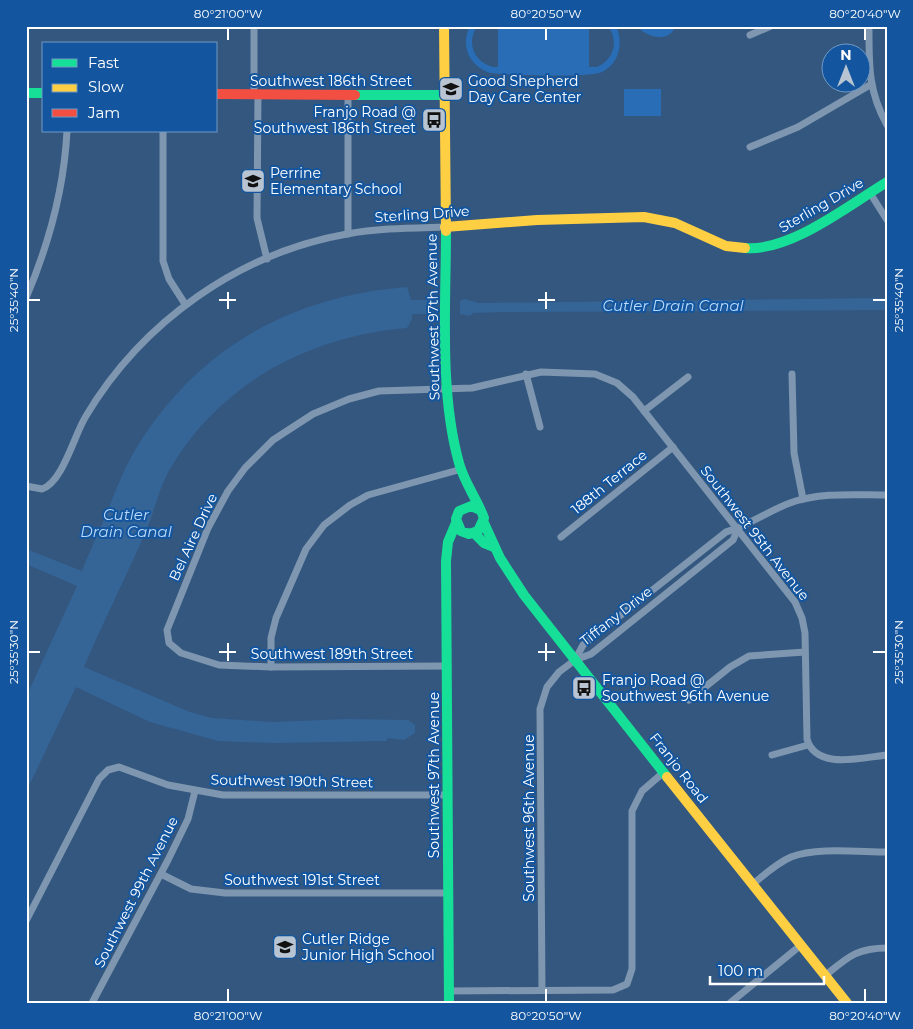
<svg xmlns="http://www.w3.org/2000/svg" width="913" height="1029" viewBox="0 0 913 1029" font-family="Montserrat,sans-serif">
  <style>
    .green { fill: #286db5 }
    .water { fill: #356497 }
    .lines { fill: none; stroke-linecap: round; stroke-linejoin: round }
    .street { stroke: #7e96af; stroke-width: 7 }
    .fast { stroke: #16e098; stroke-width: 10 }
    .slow { stroke: #ffcf43; stroke-width: 10 }
    .jam { stroke: #f24e42; stroke-width: 10 }
    .ticks { fill: none; stroke: #fff; stroke-width: 2 }
    .labels { text-anchor: middle; dominant-baseline: central; stroke-width: 4; stroke-linejoin: round; paint-order: stroke }
    .street-label { font-size: 14px; fill: #fff; stroke: #13569f }
    .poi-label { font-size: 14px; fill: #fff; stroke: #13569f; text-anchor: start }
    .water-label { font-size: 15px; font-style: italic; fill: #b8d9fa; stroke: #13569f }
    .neatline { fill: none; stroke: #fff; stroke-width: 2 }
    .ticks-label { font-size: 12px; text-anchor: middle; fill: #fff }
  </style>
  <rect width="100%" height="100%" fill="#33577f"/>
  <!-- green -->
  <g class="green">
    <path d="M470,26H477C466,43 474,62 493,67H597C614,60 619,41 608,26H616C624,43 619,64 602,72C589,78 507,75 490,73C469,66 460,46 470,26Z"/>
    <path d="M498,26H589V68L498,67Z"/>
    <path d="M636,26H676C668,44 647,37 636,26Z"/>
    <rect x="624" y="89" width="37" height="27"/>
  </g>
  <!-- water -->
  <g class="water">
    <path d="M407,287L411,300H432V314H412V319L407,328C310,336 220,383 170,469C159,489 155,509 147,529C127,575 104,620 84,667L190,712L212,718L273,722L348,719L408,720L415,725V733L404,740L387,738V741L273,743L218,741L150,722L76,687L26,792V697L77,586L26,564V549L82,571C89,552 98,534 106,515C115,492 124,468 137,447C198,347 293,296 407,287Z"/>
    <path d="M887,298V310L503,312L473,313L470,316L460,314V301L464,299L479,303Z"/>
  </g>
  <g class="lines">
    <!-- street -->
    <g class="street">
      <path d="M869,26C869,65 868,91 887,125"/>
      <path d="M750,35L771,26"/>
      <path d="M254,94V26"/>
      <path d="M258,94L257,218L267,259"/>
      <path d="M163,131V261L169,279L185,304"/>
      <path d="M750,147L798,127L870,85"/>
      <path d="M870,193L887,220"/>
      <path d="M348,234V95"/>
      <path d="M26,298C49,244 64,190 67,131"/>
      <path d="M526,374L540,427"/>
      <path d="M792,374L794,453L803,499"/>
      <path d="M644,411L688,377"/>
      <path d="M26,486L42,489C63,482 74,435 86,416C142,322 239,253 347,234C379,228 413,228 445,227"/>
      <path d="M561,537L673,447"/>
      <path d="M575,660L583,645L726,532C748,526 768,511 790,503C821,492 854,495 887,495"/>
      <path d="M448,666L271,667L219,665L181,653L169,643L167,630L208,528L228,491L245,468L273,440L313,414L349,399L379,391L472,388L541,372L595,374L617,383L633,397L795,602L802,618L805,633L807,739C816,771 863,757 887,755"/>
      <path d="M271,667V638L276,618L306,549L324,525L350,505L368,495L462,469"/>
      <path d="M689,700L730,667L749,656L805,652"/>
      <path d="M772,755L808,745"/>
      <path d="M161,874L191,889L225,893H448"/>
      <path d="M753,884C765,874 777,863 791,857C816,847 859,852 887,852"/>
      <path d="M26,921L99,779L108,770L119,767L168,785L223,795H447"/>
      <path d="M826,975C848,957 857,948 887,948"/>
      <path d="M542,990L540,709L547,687L559,672L575,660L591,654L733,540L738,529"/>
      <path d="M448,991L613,990L627,984L632,969V811L642,791L664,772"/>
      <path d="M92,1003L168,860L188,819L195,791"/>
      <path d="M730,1003L801,945"/>
    </g>
    <!-- fast -->
    <g class="fast">
      <path d="M26,93H44"/>
      <path d="M355,95H445"/>
      <path d="M446,231C446,304 439,392 459,463C464,482 477,499 484,518L478,531L469,534L461,531L456,519L459,511L471,506L480,510"/>
      <path d="M745,248C790,252 849,205 887,182"/>
      <path d="M484,523L500,558L524,595L667,777"/>
      <path d="M474,533L484,543L494,547"/>
      <path d="M449,1003L446,561L448,542L456,523"/>
    </g>
    <!-- slow -->
    <g class="slow">
      <path d="M444,26L446,231"/>
      <path d="M445,227L537,220L644,217L675,223L726,246L745,248"/>
      <path d="M667,777L847,1003"/>
    </g>
    <!-- jam -->
    <path class="jam" d="M216,94L355,95"/>
  </g>
  <!-- ticks -->
  <path class="ticks" d="M228,28V40M546,28V40M865,28V40M228,292V309M546,292V309M28,300H40M219,300H236M538,300H555M873,300H886M228,643V661M546,643V661M28,652H40M219,652H236M538,652H555M873,652H886M228,989V1002M546,989V1002M865,989V1002"/>
  <!-- icons -->
  <defs>
    <symbol id="school-square" viewBox="-11 -11 22 22"><rect x="-9" y="-9" width="18" height="18" rx="4" fill="#b8c4d2" stroke="#13569f"/><path d="M0-5L7-2L0 1L-7-2ZM-4 1L0 2.5L4 1V4Q0 6-4 4Z" fill="#111"/></symbol>
    <symbol id="bus-square" viewBox="-11 -11 22 22"><rect x="-9" y="-9" width="18" height="18" rx="4" fill="#b8c4d2" stroke="#13569f"/><path d="M-5-6H5V4H4V6H2V4H-2V6H-4V4H-5ZM-3.5-4V0h7V-4ZM-3.5 1.2v1.5H-2V1.2ZM2 1.2v1.5H3.5V1.2Z" fill="#111"/></symbol>
  </defs>
  <g fill-rule="evenodd">
    <use href="#school-square" x="437" y="75" width="28" height="28"/>
    <use href="#bus-square" x="420" y="106" width="28" height="28"/>
    <use href="#school-square" x="239" y="167" width="28" height="28"/>
    <use href="#bus-square" x="570" y="674" width="28" height="28"/>
    <use href="#school-square" x="271" y="933" width="28" height="28"/>
  </g>
  <g class="labels">
    <!-- street labels -->
    <g class="street-label">
      <text x="331" y="81">Southwest 186th Street</text>
      <text transform="translate(821 205) rotate(-30)">Sterling Drive</text>
      <text transform="translate(422 214) rotate(-4)">Sterling Drive</text>
      <text transform="translate(433 317) rotate(-91)">Southwest 97th Avenue</text>
      <text transform="translate(609 482) rotate(-39)">188th Terrace</text>
      <text transform="translate(755 533) rotate(52)">Southwest 95th Avenue</text>
      <text transform="translate(193 537) rotate(-65)">Bel Aire Drive</text>
      <text transform="translate(616 616) rotate(-38)">Tiffany Drive</text>
      <text x="332" y="654">Southwest 189th Street</text>
      <text transform="translate(679 768) rotate(52)">Franjo Road</text>
      <text transform="translate(434 775) rotate(-90)">Southwest 97th Avenue</text>
      <text transform="translate(292 781) rotate(1)">Southwest 190th Street</text>
      <text transform="translate(529 818) rotate(-90)">Southwest 96th Avenue</text>
      <text x="302" y="880">Southwest 191st Street</text>
      <text transform="translate(136 892) rotate(-63)">Southwest 99th Avenue</text>
    </g>
    <!-- poi labels -->
    <g class="poi-label">
      <text x="468" y="81">Good Shepherd<tspan x="468" dy="16">Day Care Center</tspan></text>
      <text x="416" y="112" text-anchor="end">Franjo Road @<tspan x="416" dy="16">Southwest 186th Street</tspan></text>
      <text x="270" y="173">Perrine<tspan x="270" dy="16">Elementary School</tspan></text>
      <text x="602" y="680">Franjo Road @<tspan x="602" dy="16">Southwest 96th Avenue</tspan></text>
      <text x="302" y="939">Cutler Ridge<tspan x="302" dy="16">Junior High School</tspan></text>
    </g>
    <!-- water labels -->
    <g class="water-label">
      <text x="673" y="305">Cutler Drain Canal</text>
      <text x="126" y="514">Cutler<tspan x="126" dy="17">Drain Canal</tspan></text>
    </g>
  </g>
  <!-- border -->
  <rect width="913" height="1029" fill="none" stroke="#13569f" stroke-width="55"/>
  <!-- legend -->
  <rect x="42" y="42" width="175" height="90" fill="#13569f" stroke="#719ac5"/>
  <rect x="52" y="59" width="25" height="8" fill="#16e098" stroke="#719ac5"/>
  <text x="88" y="68" font-size="15" fill="#ffffff">Fast</text>
  <rect x="52" y="84" width="25" height="8" fill="#ffcf43" stroke="#719ac5"/>
  <text x="88" y="92" font-size="15" fill="#ffffff">Slow</text>
  <rect x="52" y="109" width="25" height="8" fill="#f24e42" stroke="#719ac5"/>
  <text x="88" y="118" font-size="15" fill="#ffffff">Jam</text>
  <!-- north arrow -->
  <g transform="translate(846 68)"><circle r="24" fill="#13569f" stroke="#719ac5"/>
  <path d="M0-4L9 19L0 12L-9 19Z" fill="#b8c4d2"/>
  <text y="-8" font-size="14" font-weight="bold" text-anchor="middle" fill="#ffffff">N</text>
  </g>
  <!-- scale -->
  <path d="M710 976v8h114v-8" fill="none" stroke="#ffffff" stroke-width="2.5"/>
  <text x="718" y="976" font-size="15" fill="#ffffff" stroke="#13569f" stroke-width="4" paint-order="stroke">100 m</text>
  <rect x="28" y="28" width="858" height="974" class="neatline"/>
  <g class="ticks-label">
    <text x="228" y="18">80°21'00"W</text>
    <text x="546" y="18">80°20'50"W</text>
    <text x="865" y="18">80°20'40"W</text>
    <text transform="translate(14 300) rotate(-90)" y="4">25°35'40"N</text>
    <text transform="translate(899 300) rotate(-90)" y="4">25°35'40"N</text>
    <text transform="translate(14 652) rotate(-90)" y="4">25°35'30"N</text>
    <text transform="translate(899 652) rotate(-90)" y="4">25°35'30"N</text>
    <text x="228" y="1020">80°21'00"W</text>
    <text x="546" y="1020">80°20'50"W</text>
    <text x="865" y="1020">80°20'40"W</text>
  </g>
</svg>
